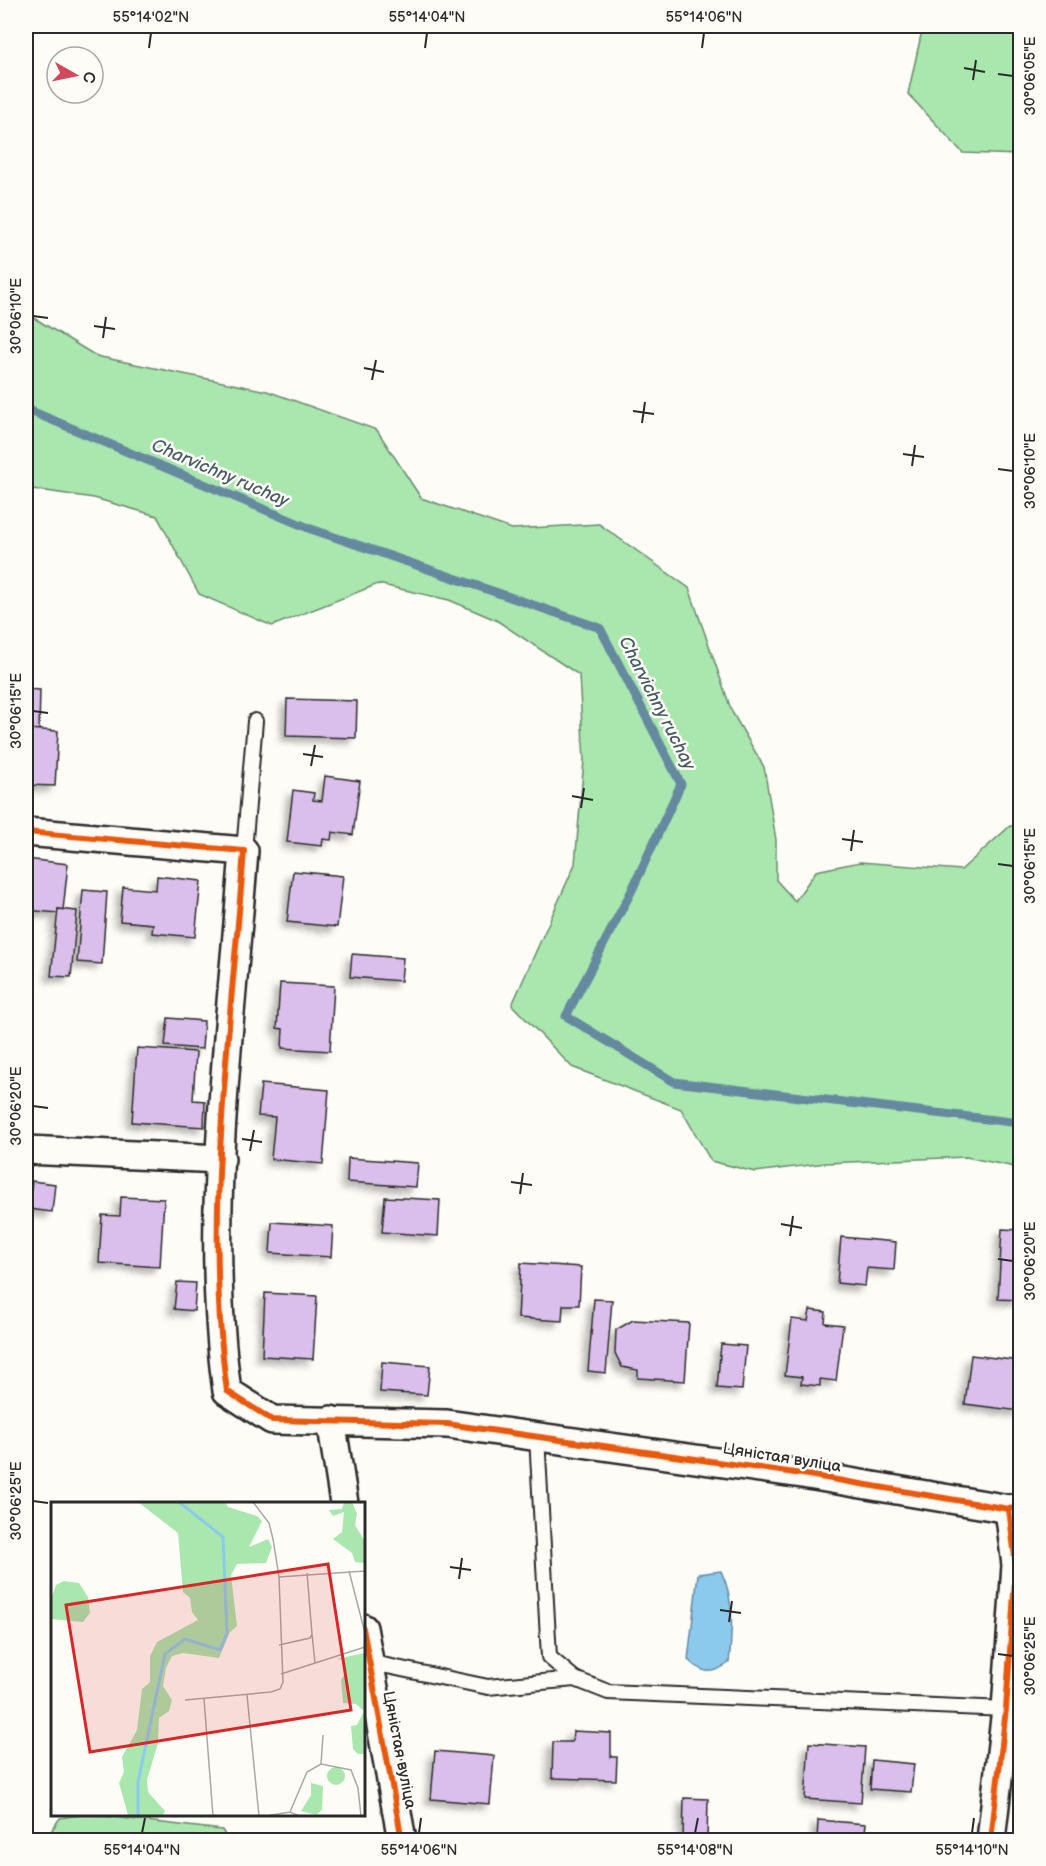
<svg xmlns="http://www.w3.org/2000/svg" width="1046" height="1866" viewBox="0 0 1046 1866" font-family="'Balsamiq Sans',sans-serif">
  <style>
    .green { fill: #a9e7ae; stroke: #6a896c; stroke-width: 1.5 }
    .water { fill: #8ccaed; stroke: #658a9f; stroke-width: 1.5 }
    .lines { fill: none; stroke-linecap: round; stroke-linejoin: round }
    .stream { stroke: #658a9f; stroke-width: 9 }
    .building { fill: #dabeec; stroke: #2b2b2b; stroke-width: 1.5; filter: url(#shadow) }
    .lane-casing { stroke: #2b2b2b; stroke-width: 18 }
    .street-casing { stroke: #2b2b2b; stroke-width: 32 }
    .lane { stroke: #fdfcf7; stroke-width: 14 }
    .street { stroke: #fdfcf7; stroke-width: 27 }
    .cycleway-casing { stroke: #fdfcf7; stroke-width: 10 }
    .cycleway { stroke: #e8590c; stroke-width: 6 }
    .ticks { fill: none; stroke: #2b2b2b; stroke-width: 2 }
    .labels { text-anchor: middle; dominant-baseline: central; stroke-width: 5; stroke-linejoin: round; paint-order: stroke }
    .street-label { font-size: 16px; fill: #2b2b2b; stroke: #fdfcf7 }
    .water-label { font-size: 18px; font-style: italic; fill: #485b65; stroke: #fdfcf7 }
    .inset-river { fill: none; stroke: #8ccaed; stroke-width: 3 }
    .inset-road { fill: none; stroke: #a9a8a5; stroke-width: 1.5 }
    .view { fill: #d62828; fill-opacity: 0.15; stroke: #d62828; stroke-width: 3 }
    .inset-edge { fill: none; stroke: #2b2b2b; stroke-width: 3 }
    .neatline { fill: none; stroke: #2b2b2b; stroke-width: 2 }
    .ticks-label { font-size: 15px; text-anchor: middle; fill: #2b2b2b }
  </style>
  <defs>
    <filter id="shadow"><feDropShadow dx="-5.5" dy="5.5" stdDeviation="3" flood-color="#0004"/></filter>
  </defs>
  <rect width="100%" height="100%" fill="#fdfcf7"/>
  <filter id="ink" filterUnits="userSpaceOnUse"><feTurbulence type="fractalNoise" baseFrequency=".0167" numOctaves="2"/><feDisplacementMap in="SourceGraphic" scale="12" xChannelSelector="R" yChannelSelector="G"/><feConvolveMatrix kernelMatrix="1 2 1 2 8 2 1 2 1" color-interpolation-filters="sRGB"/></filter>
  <g filter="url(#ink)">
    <!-- green -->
    <g class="green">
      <path d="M923,26H1020V155L963,153L908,94Z"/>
      <path d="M26,313L96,356L267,391L377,430L421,498L512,529L599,524L689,588L732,712L764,767L776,840V880L795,901L816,871L860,862L961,870L1010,826L1020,827V1168L966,1157L826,1163L755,1172L711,1161L681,1109L572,1067L512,1005L575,864L584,760L579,675L496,620L449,600L378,584L272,626L199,594L157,516L94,498L26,488Z"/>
      <path d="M87,1814L222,1830L228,1840H45L60,1818Z"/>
    </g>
    <!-- water -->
    <path class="water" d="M721,1571C735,1600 732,1631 729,1663C711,1675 704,1674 688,1660L698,1574Z"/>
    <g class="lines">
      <!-- stream -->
      <path class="stream" d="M26,409L311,529L600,628L681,784L631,892L566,1016L674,1082L1020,1123"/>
    </g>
    <!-- building -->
    <g class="building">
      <path d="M26,689L40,690L39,730L26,729Z"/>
      <path d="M287,699L357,701L356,738L286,736Z"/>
      <path d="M26,729L58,731L55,786L26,785Z"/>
      <path d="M325,776L360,781L353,835L332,832L331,840L323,839L322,846L287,842L293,790L314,793L313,800L322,801Z"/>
      <path d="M26,859L68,864L63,910L58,909V913L26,910Z"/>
      <path d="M293,871L343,876L337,927L287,922Z"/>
      <path d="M157,876L201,881L195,937L152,933L153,924L120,921L123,887L156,890Z"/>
      <path d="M83,890L107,892L102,964L77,962Z"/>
      <path d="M58,909L77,911L71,977L51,976Z"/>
      <path d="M352,954L403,958L401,981L350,977Z"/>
      <path d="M280,983L334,986L330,1051L282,1048L283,1029L277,1028Z"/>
      <path d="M168,1018L204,1021L202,1049L165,1046Z"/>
      <path d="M137,1048L196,1052L193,1100L205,1101L204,1127L132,1122Z"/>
      <path d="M261,1084L329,1090L323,1164L271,1159L275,1117L258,1116Z"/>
      <path d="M348,1158L418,1163L416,1187L347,1182Z"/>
      <path d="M32,1181L55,1184L52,1212L29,1209Z"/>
      <path d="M121,1197L164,1199L160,1267L99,1263L102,1215L120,1216Z"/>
      <path d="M385,1197L440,1200L438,1236L382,1232Z"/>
      <path d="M272,1222L333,1226L331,1257L270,1253Z"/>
      <path d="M1002,1229L1020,1230V1300L998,1299Z"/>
      <path d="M841,1237L896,1242L894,1270L867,1268L865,1286L837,1283Z"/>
      <path d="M521,1263L581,1267L579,1305H563L562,1321L518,1318Z"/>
      <path d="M177,1282L196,1283L194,1311L174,1309Z"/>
      <path d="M265,1293L317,1296L313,1359L262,1356Z"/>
      <path d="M594,1299L612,1300L606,1373L588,1371Z"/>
      <path d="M810,1310L826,1312L825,1323L843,1325L836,1381L820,1379V1386L801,1384L802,1377L785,1375L792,1319L808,1321Z"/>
      <path d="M633,1320L689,1323L685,1381L638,1378V1370L622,1367L615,1353L616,1330Z"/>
      <path d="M721,1344L746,1346L742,1390L717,1388Z"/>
      <path d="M971,1355L1020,1361V1411L965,1404Z"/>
      <path d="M382,1362L430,1366L427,1395L380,1392Z"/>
      <path d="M573,1731L611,1733V1757H617L616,1780L552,1778L553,1742H572Z"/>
      <path d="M809,1743L865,1747L861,1803L805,1799Z"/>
      <path d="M435,1751L494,1756L490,1804L431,1799Z"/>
      <path d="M872,1760L914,1764L911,1792L870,1789Z"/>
      <path d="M684,1798L708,1799L707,1840H683Z"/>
      <path d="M818,1820L866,1824L864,1840H817Z"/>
    </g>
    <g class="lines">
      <defs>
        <g id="lane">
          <path d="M244,851L255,721"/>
          <path d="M537,1436L549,1657L575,1679L608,1692L1006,1709"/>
          <path d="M368,1662L488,1687L575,1679"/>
        </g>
        <g id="street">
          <path d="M26,832L244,851C231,1025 203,1219 227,1391L272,1420L447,1424L802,1474L1009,1509L1020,1507"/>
          <path d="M26,1150L221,1159"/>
          <path d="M331,1420L344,1503"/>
          <path d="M363,1628L402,1840"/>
          <path d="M991,1840L1006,1709L1016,1565L1009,1509"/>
        </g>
      </defs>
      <!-- lane casing -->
      <use href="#lane" class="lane-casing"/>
      <!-- street casing -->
      <use href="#street" class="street-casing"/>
      <!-- lane -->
      <use href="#lane" class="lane"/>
      <!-- street -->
      <use href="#street" class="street"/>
      <defs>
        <g id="cycleway">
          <path d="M26,832L244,851C231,1025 203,1219 227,1391L272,1420L447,1424L802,1474L1009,1509L1020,1507"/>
          <path d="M363,1628L402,1840"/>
          <path d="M991,1840L1006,1709L1016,1565L1009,1509"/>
        </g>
      </defs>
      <!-- cycleway casing -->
      <use href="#cycleway" class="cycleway-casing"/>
      <!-- cycleway -->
      <use href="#cycleway" class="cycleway"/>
    </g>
  </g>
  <!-- ticks -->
  <path class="ticks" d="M149,48L151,33M425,48L427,33M702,48L704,33M964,68L985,72M998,74L1013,76M973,80L976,60M33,316L48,318M94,326L115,329M103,338L106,317M364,368L384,372M372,380L376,360M633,411L654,414M642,423L645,402M903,454L924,457M912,466L915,445M998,469L1013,471M33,711L48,713M303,754L323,757M311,766L315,745M572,796L593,800M581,808L584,788M842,839L863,842M851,851L854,830M998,864L1013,866M33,1106L48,1108M242,1139L262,1142M250,1151L254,1130M511,1182L532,1185M520,1194L523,1173M781,1224L802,1228M790,1236L793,1216M998,1259L1013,1261M33,1501L48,1503M450,1567L471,1570M459,1579L462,1558M720,1610L741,1613M729,1622L732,1601M998,1654L1013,1656M142,1833L145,1818M419,1833L421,1818M695,1833L698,1818M972,1833L974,1818"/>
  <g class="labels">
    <!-- street labels -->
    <g class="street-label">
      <text transform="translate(782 1458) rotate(9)">Цяністая вуліца</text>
      <text transform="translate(399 1750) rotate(79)">Цяністая вуліца</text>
    </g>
    <!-- water labels -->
    <g class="water-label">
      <text transform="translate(220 473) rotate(23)">Charvichny ruchay</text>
      <text transform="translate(657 703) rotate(63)">Charvichny ruchay</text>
    </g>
  </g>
  <!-- overview -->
  <g transform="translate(51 1502)">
    <rect width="314" height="314" fill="#fdfcf7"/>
    <path d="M87,0H174L177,5L206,14L211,19L198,45L217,37L221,45L215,61L186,62L180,73L186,124L179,130L168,156L132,151L121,154L115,166L112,184L121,198L118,209L108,216L107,241L96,278L97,290L114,309L112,313H77L68,281L73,270L71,255L86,228L91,187L99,180V154L106,140L147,118L141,110L139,96L132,90L127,31ZM293,0H301L306,12L304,23L313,38V61L304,60L301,51L282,37L291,30L293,10L282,14L278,8L291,7ZM13,79L28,81L37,95L39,111L32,120L0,117V97L5,83ZM313,151V252H307L302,247L300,224L306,223L313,209L305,202L292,201L290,178L295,170L293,158L286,157ZM276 274a9 9 0 1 1 18 0a9 9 0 1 1-18 0ZM260,281L272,284L271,308L265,313L250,309L260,293Z" fill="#a9e7ae"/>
    <path class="inset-river" d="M87,314V280L114,152L134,137L169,148L176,131L172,35L128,0"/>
    <path class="inset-road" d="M298,69L314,131M228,75L314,69M261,132L264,161M228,143L259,136L261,132L256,71M230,172L314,145M196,193L208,314M153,197L162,314M134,198L220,190L229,187L232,180L228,75L222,37L218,21L202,0M270,262L272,233M239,310L256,270L270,262L300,268L307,286L310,314M215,314L239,310L248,314"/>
    <path class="view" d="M277,62L300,208L39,250L15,103Z"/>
    <rect width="314" height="314" class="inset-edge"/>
  </g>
  <!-- margin -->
  <rect width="1046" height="1866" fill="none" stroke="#fdfcf7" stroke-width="66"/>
  <!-- north arrow -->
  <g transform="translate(75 75) rotate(99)"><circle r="28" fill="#fdfcf7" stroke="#a9a8a5" stroke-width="1.5"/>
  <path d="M0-4.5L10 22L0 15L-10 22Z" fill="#d1495b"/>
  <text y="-9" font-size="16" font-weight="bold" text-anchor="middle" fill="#2b2b2b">С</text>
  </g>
  <rect x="33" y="33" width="980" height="1800" class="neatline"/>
  <g class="ticks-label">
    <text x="151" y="22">55°14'02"N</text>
    <text x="427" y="22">55°14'04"N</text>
    <text x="704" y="22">55°14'06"N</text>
    <text transform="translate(1030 76) rotate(-90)" y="5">30°06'05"E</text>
    <text transform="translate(16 316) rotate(-90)" y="5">30°06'10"E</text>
    <text transform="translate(1030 471) rotate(-90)" y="5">30°06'10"E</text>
    <text transform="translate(16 711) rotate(-90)" y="5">30°06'15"E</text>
    <text transform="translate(1030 866) rotate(-90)" y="5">30°06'15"E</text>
    <text transform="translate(16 1106) rotate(-90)" y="5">30°06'20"E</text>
    <text transform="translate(1030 1261) rotate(-90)" y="5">30°06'20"E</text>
    <text transform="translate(16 1501) rotate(-90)" y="5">30°06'25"E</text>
    <text transform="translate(1030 1656) rotate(-90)" y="5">30°06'25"E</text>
    <text x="142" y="1855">55°14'04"N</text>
    <text x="419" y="1855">55°14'06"N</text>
    <text x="695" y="1855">55°14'08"N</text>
    <text x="972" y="1855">55°14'10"N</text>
  </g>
</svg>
